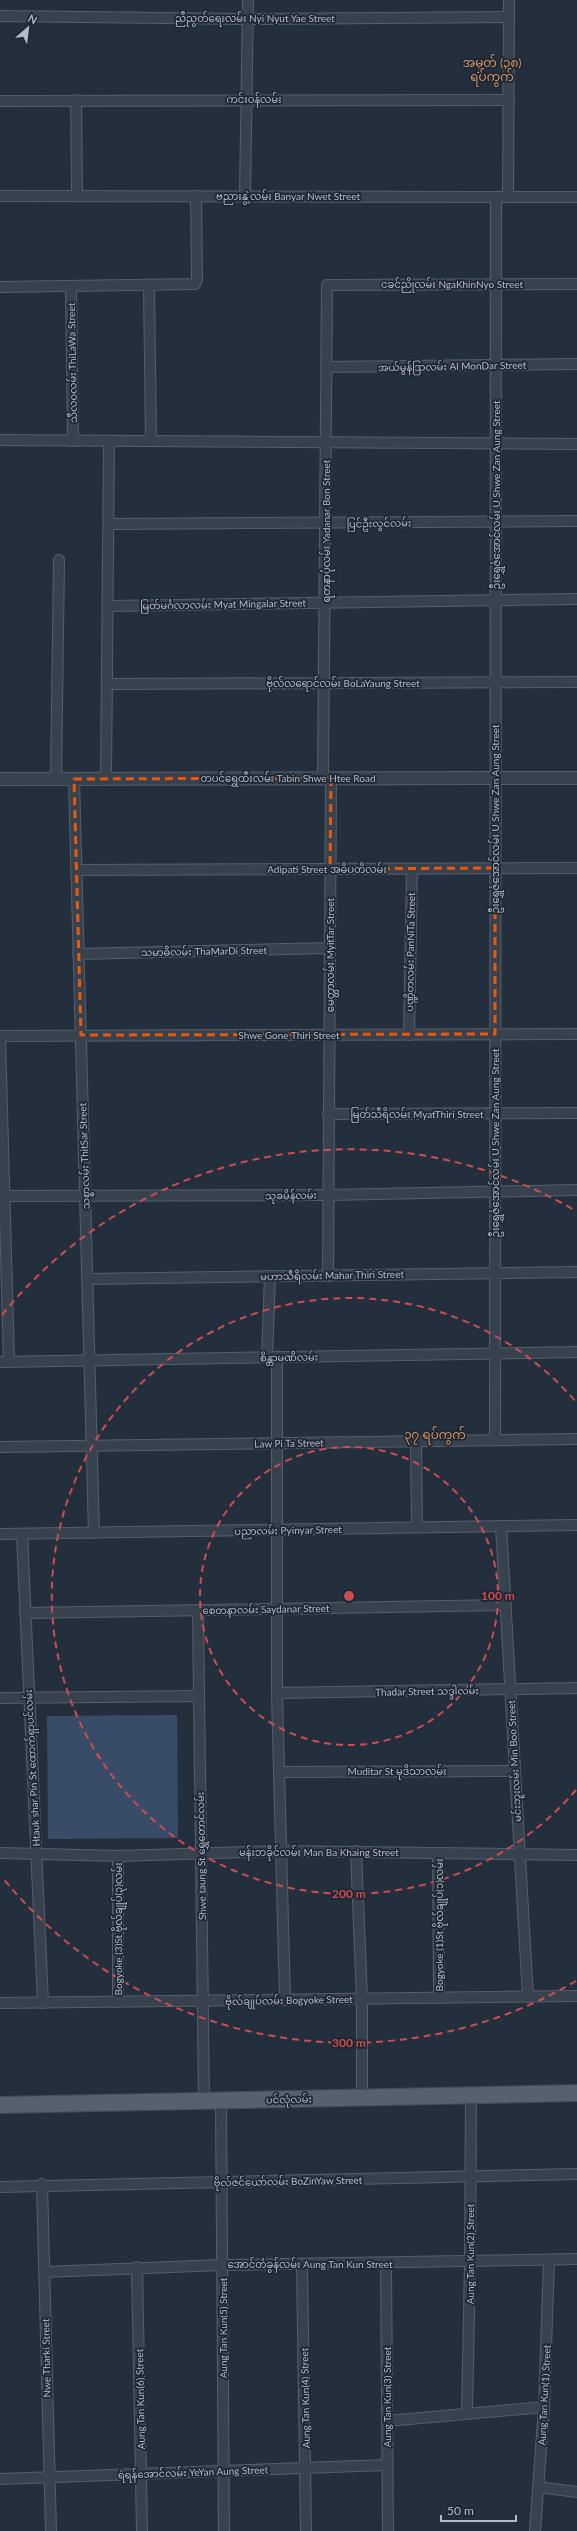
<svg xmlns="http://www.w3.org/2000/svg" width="577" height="2531" viewBox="0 0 577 2531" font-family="Lato,'Noto Sans Myanmar',sans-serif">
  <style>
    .water { fill: #394c67 }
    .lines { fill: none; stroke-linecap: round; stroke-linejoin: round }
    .minor-casing { stroke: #565f6c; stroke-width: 12 }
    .tertiary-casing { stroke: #565f6c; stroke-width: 14 }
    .primary-casing { stroke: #414a57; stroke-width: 18 }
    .minor { stroke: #38414e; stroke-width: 10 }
    .tertiary { stroke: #38414e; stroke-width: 12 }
    .primary { stroke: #56606e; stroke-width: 16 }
    .marked { fill: none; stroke: #e8590c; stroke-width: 3; stroke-dasharray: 8 5; stroke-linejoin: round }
    .ring { fill: none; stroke: #ce4d50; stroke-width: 2; stroke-dasharray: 7 5 }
    .labels { text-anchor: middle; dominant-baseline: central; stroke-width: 3.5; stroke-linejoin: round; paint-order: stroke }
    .street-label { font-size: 10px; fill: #b4bcc9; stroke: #1d2633 }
    .quarter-label { font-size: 12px; fill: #d59563; stroke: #1d2633 }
    .centre { fill: #ce4d50; stroke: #1d2633; stroke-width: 2 }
    .ring-label { font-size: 12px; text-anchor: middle; font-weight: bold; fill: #ce4d50; stroke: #1d2633; stroke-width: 3.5; stroke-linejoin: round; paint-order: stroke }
  </style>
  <rect width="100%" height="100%" fill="#242f3e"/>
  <!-- water -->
  <path class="water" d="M177,1715L178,1838L48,1839L47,1716Z"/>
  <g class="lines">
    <defs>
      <g id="minor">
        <path d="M0,16L248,19L509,17"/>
        <path d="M76,100L77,196"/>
        <path d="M0,101L509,100"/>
        <path d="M0,196L577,197"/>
        <path d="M245,196L248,0"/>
        <path d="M508,197L509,0"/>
        <path d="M149,285L151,440"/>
        <path d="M71,286L73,441"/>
        <path d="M0,287L195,284L197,280L196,196"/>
        <path d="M326,367L577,364"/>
        <path d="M0,440L577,444"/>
        <path d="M109,524L577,521"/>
        <path d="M109,606L577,599"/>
        <path d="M108,684L577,682"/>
        <path d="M323,778L327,285L577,284"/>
        <path d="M56,779L59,560"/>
        <path d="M74,779L94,1533"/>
        <path d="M106,779L109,441"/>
        <path d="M76,870L577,868"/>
        <path d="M78,954L330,948"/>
        <path d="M409,1035L412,869"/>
        <path d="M0,1036L577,1034"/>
        <path d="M0,1037L9,1362"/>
        <path d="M328,1114L577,1113"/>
        <path d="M0,1196L328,1195L577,1190"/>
        <path d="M328,1276L331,778"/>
        <path d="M87,1279L577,1272"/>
        <path d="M267,1357L270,1276"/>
        <path d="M277,1357V1693L285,2000"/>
        <path d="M0,1362L577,1352"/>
        <path d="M495,1440L496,197"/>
        <path d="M416,1442L417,1527"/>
        <path d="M0,1447L577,1439"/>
        <path d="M501,1526L528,1997"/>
        <path d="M0,1534L577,1525"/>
        <path d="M22,1534L43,2003"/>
        <path d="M198,1610L204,2101"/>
        <path d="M25,1613L506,1605"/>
        <path d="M277,1693L577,1688"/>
        <path d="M0,1698L199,1696"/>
        <path d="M279,1772L515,1771"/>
        <path d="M356,1851L362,1999V2098"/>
        <path d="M0,1853L118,1856L280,1851L577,1855"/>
        <path d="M438,1853L439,1998"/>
        <path d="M118,1856V2002"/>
        <path d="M0,2003L577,1996"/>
        <path d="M221,2101L224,2531"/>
        <path d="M42,2184L51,2531"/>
        <path d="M0,2187L577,2174"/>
        <path d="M386,2263L388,2531"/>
        <path d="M302,2264L306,2531"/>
        <path d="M137,2267L142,2531"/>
        <path d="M44,2272L222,2265L577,2259"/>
        <path d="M467,2413L470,2262L471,2096"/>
        <path d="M387,2421L544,2407"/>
        <path d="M0,2479L387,2465"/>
        <path d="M538,2487L577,2492"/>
        <path d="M535,2531L544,2407L549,2260"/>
      </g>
      <path id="tertiary" d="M0,779L577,778"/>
      <path id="primary" d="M0,2105L577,2093"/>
    </defs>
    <!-- minor casing -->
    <use href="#minor" class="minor-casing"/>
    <!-- tertiary casing -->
    <use href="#tertiary" class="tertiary-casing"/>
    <!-- primary casing -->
    <use href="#primary" class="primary-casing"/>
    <!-- minor -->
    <use href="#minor" class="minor"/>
    <!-- tertiary -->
    <use href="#tertiary" class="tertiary"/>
    <!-- primary -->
    <use href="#primary" class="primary"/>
  </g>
  <!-- marked area -->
  <path class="marked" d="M331,778L330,869L495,868V1034L81,1035L74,779Z"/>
  <!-- distance rings -->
  <g class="ring">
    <circle cx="349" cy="1596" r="149"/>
    <path d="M576 1790A298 298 0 1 1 576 1402"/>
    <path d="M576 1981A447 447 0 0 1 2 1877M2 1315A447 447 0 0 1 576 1211"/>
  </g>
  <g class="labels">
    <!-- street labels -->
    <g class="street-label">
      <text x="255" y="18">ညီညွတ်ရေးလမ်း Nyi Nyut Yae Street</text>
      <text x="254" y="99">ကင်းဝန်လမ်း</text>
      <text x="288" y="196">ဗညားနွဲ့လမ်း Banyar Nwet Street</text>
      <text x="452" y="284">ငခင်ညိုလမ်း NgaKhinNyo Street</text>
      <text transform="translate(72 363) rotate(-91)">သီလဝလမ်း ThiLaWa Street</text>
      <text transform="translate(452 366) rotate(-1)">အယ်မွန်ဒြာလမ်း Al MonDar Street</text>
      <text transform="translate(496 495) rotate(-90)">ဦးရွှေဇံအောင်လမ်း U Shwe Zan Aung Street</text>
      <text transform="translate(379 523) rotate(-1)">ပြင်ဦးလွင်လမ်း</text>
      <text transform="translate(326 531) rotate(-90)">ရတနာပုံလမ်း Yadanar Bon Street</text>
      <text transform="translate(223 604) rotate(-1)">မြတ်မင်္ဂလာလမ်း Myat Mingalar Street</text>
      <text x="343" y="683">ဗိုလ်လရောင်လမ်း BoLaYaung Street</text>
      <text x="288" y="778">တပင်ရွှေထီးလမ်း Tabin Shwe Htee Road</text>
      <text transform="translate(495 819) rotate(-90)">ဦးရွှေဇံအောင်လမ်း U Shwe Zan Aung Street</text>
      <text x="327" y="869">Adipati Street အဓိပတိလမ်း</text>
      <text transform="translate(204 951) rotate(-1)">သမာဓိလမ်း ThaMarDi Street</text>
      <text transform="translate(410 952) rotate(-89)">ပဏ္ဍိတလမ်း PanNiTa Street</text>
      <text transform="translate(330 955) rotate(-90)">မေတ္တာလမ်း MyitTar Street</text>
      <text x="289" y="1035">Shwe Gone Thiri Street</text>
      <text x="417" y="1114">မြတ်သီရိလမ်း MyatThiri Street</text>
      <text transform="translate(495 1143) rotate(-90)">ဦးရွှေဇံအောင်လမ်း U Shwe Zan Aung Street</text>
      <text transform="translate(84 1156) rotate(-92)">သစ္စာလမ်း ThitSar Street</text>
      <text transform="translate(291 1195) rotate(-1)">သုခမိန်လမ်း</text>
      <text transform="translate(332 1275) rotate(-1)">မဟာသီရိလမ်း Mahar Thiri Street</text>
      <text transform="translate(289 1357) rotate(-1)">စိန္တာမဏိလမ်း</text>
      <text transform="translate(289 1443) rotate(-1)">Law Pi Ta Street</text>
      <text transform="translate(288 1530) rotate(-1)">ပညာလမ်း Pyinyar Street</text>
      <text transform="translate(266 1609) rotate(-1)">စေတနာလမ်း Saydanar Street</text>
      <text transform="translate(427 1691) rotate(-1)">Thadar Street သဒ္ဒါလမ်း</text>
      <text transform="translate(514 1761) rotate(-93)">မင်းဘူးလမ်း Min Boo Street</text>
      <text transform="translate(32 1768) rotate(-93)">Htauk shar Pin St ထောက်ရှာပင်လမ်း</text>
      <text x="397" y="1771">Muditar St မုဒိသာလမ်း</text>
      <text x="319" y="1852">မန်းဘခိုင်လမ်း Man Ba Khaing Street</text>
      <text transform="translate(201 1856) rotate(-91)">Shwe taung St ရွှေတောင်လမ်း</text>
      <text transform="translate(439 1925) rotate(-90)">Bogyoke (1)St ဗိုလ်ချုပ်(၁)လမ်း</text>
      <text transform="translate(118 1929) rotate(-90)">Bogyoke (3)St ဗိုလ်ချုပ်(၃)လမ်း</text>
      <text transform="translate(289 2000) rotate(-1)">ဗိုလ်ချုပ်လမ်း Bogyoke Street</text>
      <text transform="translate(289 2099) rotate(-1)">ပင်လုံလမ်း</text>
      <text transform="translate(288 2181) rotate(-1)">ဗိုလ်ဇင်ယော်လမ်း BoZinYaw Street</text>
      <text transform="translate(470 2254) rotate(-90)">Aung Tan Kun(2) Street</text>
      <text x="310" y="2264">အောင်တံခွန်လမ်း Aung Tan Kun Street</text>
      <text transform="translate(223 2328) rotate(-90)">Aung Tan Kun(5) Street</text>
      <text transform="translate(46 2358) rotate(-91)">Nwe Tharki Street</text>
      <text transform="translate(544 2395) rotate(-87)">Aung Tan Kun(1) Street</text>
      <text transform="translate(387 2397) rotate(-90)">Aung Tan Kun(3) Street</text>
      <text transform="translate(305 2398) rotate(-91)">Aung Tan Kun(4) Street</text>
      <text transform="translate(140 2399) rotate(-91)">Aung Tan Kun(6) Street</text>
      <text transform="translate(193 2472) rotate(-2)">ရဲရန်အောင်လမ်း YeYan Aung Street</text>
    </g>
    <!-- quarter labels -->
    <g class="quarter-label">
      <text x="492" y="62">အမှတ် (၃၈)<tspan x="492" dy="14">ရပ်ကွက်</tspan></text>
      <text x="435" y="1434">၃၇ ရပ်ကွက်</text>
    </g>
  </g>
  <circle cx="349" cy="1596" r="6" class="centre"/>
  <g class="ring-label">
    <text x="498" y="1600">100 m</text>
    <text x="349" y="1898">200 m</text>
    <text x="349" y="2047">300 m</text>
  </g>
  <!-- north arrow -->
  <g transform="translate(28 28) rotate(28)" stroke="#1d2633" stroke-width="3" paint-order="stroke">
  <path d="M0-3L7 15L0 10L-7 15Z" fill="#b4bcc9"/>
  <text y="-6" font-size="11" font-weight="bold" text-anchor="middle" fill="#b4bcc9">N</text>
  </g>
  <!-- scale -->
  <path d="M441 2515v6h75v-6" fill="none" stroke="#b4bcc9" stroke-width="2"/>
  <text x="447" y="2515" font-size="12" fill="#b4bcc9" stroke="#1d2633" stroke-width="3" paint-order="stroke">50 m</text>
</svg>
